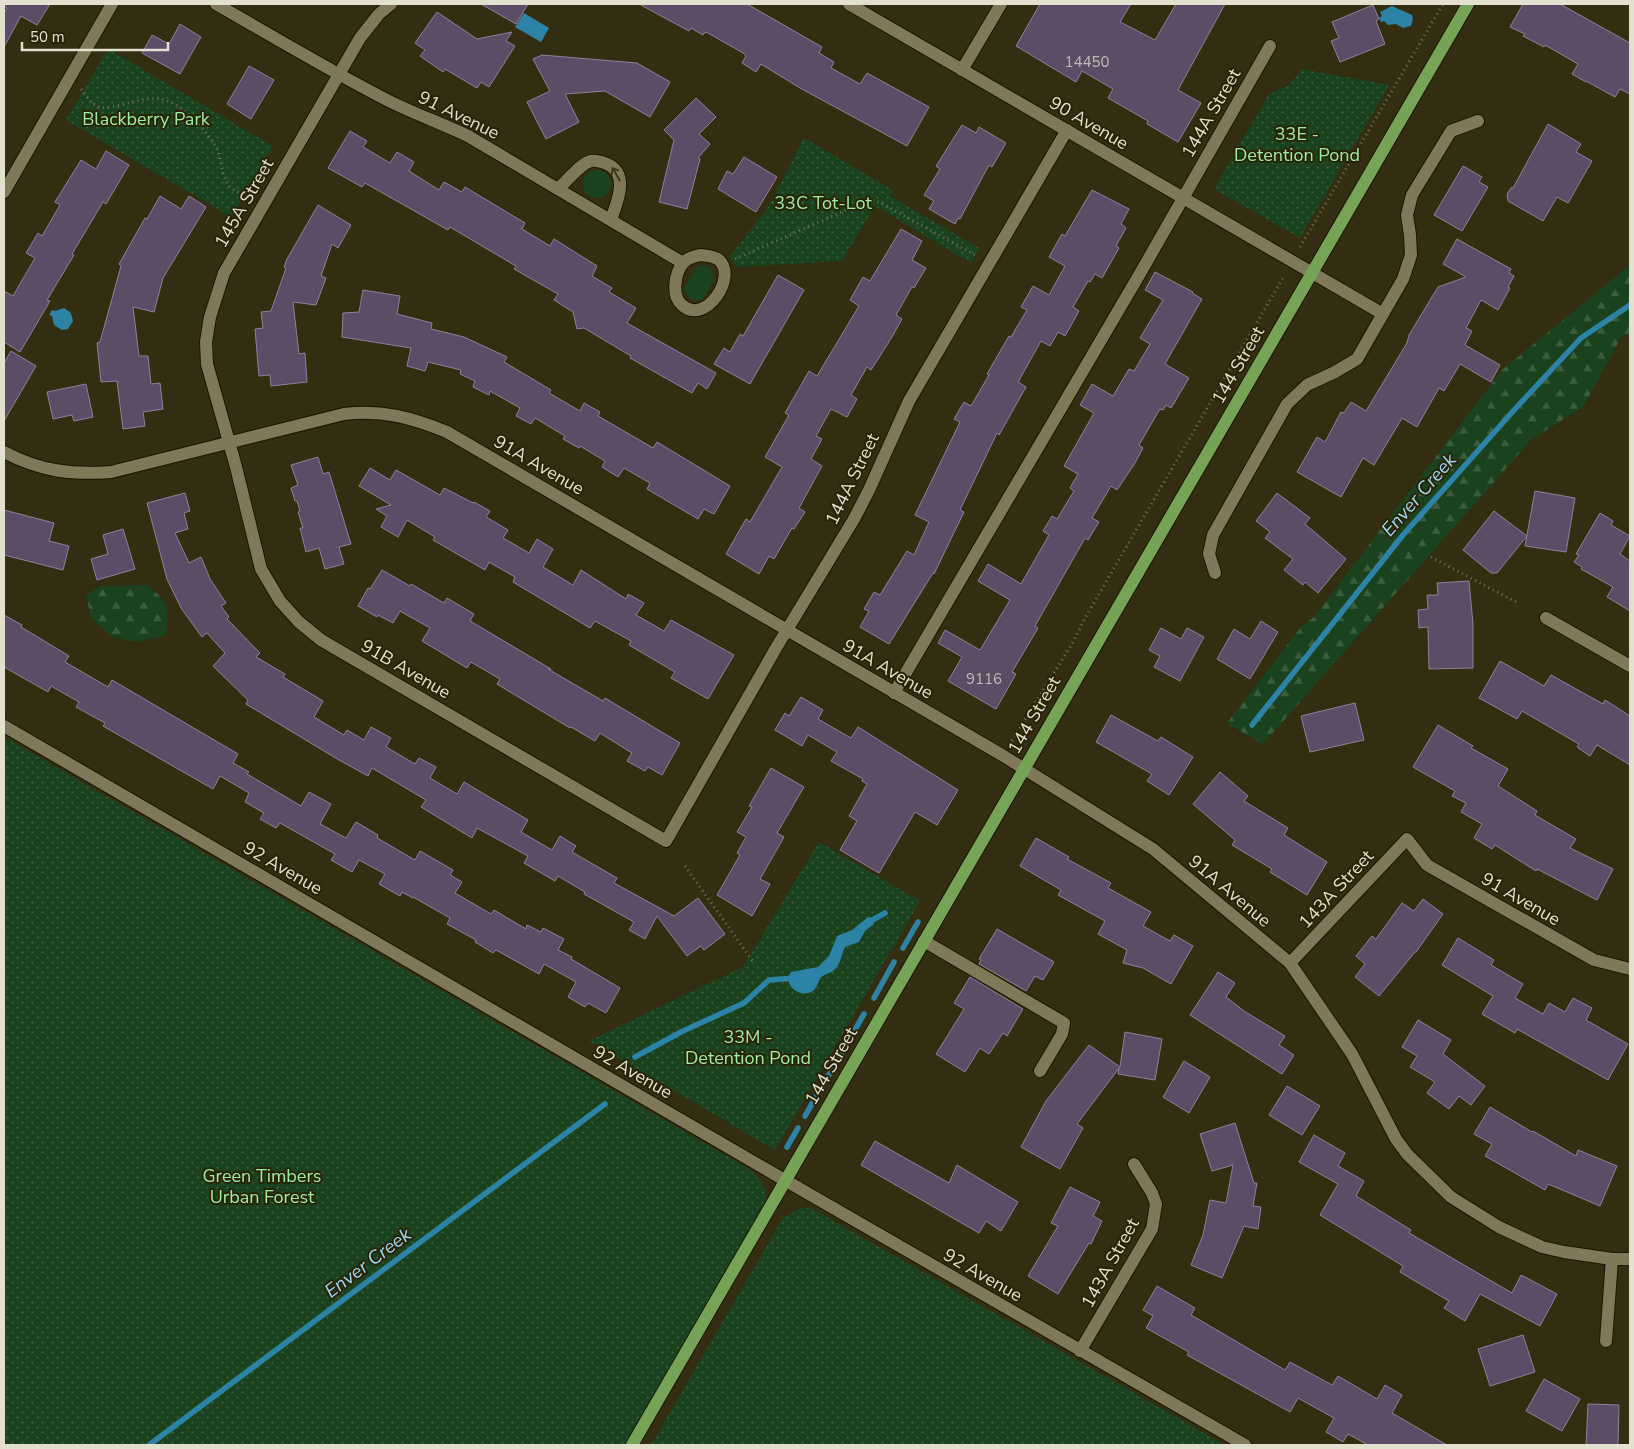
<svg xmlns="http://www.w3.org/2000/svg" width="1634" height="1449" viewBox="0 0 1634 1449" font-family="'Nunito Sans',sans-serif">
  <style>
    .grass { fill: #1a421f }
    .forest { fill: url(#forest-firs) }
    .park { fill: url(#park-dots) }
    .water { fill: #2d83a6 }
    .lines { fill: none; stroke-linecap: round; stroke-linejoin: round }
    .stream { stroke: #2d83a6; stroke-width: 5.5 }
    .building { fill: #5c4c65; stroke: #92809b }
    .minor-casing { stroke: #1b1600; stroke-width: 14 }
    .major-casing { stroke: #1b1600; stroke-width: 14 }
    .path { stroke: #76725a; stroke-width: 3; stroke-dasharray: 1 4; stroke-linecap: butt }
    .minor { stroke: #7f795a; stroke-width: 12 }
    .major { stroke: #77a359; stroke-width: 12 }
    .oneway { stroke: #3f391c }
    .labels { text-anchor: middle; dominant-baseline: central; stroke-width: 4; stroke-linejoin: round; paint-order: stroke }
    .number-label { font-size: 15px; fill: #c1bbb5 }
    .street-label { font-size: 18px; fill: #e3e0d0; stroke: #2a2407 }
    .park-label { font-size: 18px; fill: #9deca3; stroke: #2a2407 }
    .water-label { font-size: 19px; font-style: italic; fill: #9bd9f7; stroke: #2a2407 }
  </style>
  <defs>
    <pattern id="forest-firs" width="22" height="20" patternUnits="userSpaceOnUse" patternTransform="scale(1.25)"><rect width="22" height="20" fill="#1a421f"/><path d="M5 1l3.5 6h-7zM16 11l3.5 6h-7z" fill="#3b5d3e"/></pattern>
    <pattern id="park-dots" width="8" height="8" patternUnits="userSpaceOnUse" patternTransform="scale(1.25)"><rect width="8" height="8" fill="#1a421f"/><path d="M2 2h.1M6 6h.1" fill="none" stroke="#3b5d3e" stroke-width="1.8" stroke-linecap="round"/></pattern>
  </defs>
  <rect width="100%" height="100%" fill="#332e11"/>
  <!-- grass -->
  <g class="grass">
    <circle cx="597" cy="184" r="14"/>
    <path d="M704,265L712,269L714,279L703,299L692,300L686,294L684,288L696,268Z"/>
  </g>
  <!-- forest -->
  <g class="forest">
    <path d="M1630,265V333L1622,336L1583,407L1531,440L1263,744L1227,723L1301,627L1314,617L1502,370Z"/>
    <path d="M147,585C169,602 169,608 166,635L138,642L113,637L92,620L86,596L100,586Z"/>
  </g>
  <!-- park -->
  <g class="park">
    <path d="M108,49L273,146L231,217L66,120Z"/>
    <path d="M1302,69L1389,85L1300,238L1214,189L1269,94L1289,85Z"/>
    <path d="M804,138L893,190L890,196L979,248L971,263L875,206L842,261L736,267L730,256L767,209Z"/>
    <path d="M4,737L749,1169C760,1178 767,1187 766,1202L625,1445H4Z"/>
    <path d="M819,842L920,901L775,1150L589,1041L743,967Z"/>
    <path d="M801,1208H810L818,1212L1225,1445H651L783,1218Z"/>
  </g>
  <!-- water -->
  <g class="water">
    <path d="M1392,6L1412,15L1413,19L1411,26L1403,28L1396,24L1388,25L1384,21L1381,22L1379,18L1382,16L1380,12Z"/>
    <path d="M524,13L549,28L541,42L515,27Z"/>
    <path d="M64,308L71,313L73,321L68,329L62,330L54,325L52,316L49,315L52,310L55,311Z"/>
    <path d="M868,917L872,918L874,924L865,931L859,942L845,947C841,955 841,965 833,971C829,974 823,974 820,979C817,984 817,989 811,992C799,998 782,984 791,972L818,967L829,956L837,936L852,930Z"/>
  </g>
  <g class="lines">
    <!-- stream -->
    <g class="stream">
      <path d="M1252,725L1403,535L1515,409L1581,338L1630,305"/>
      <path d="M867,923L885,913"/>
      <path d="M903,948L918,922"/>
      <path d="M874,998L894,962"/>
      <path d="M635,1057L681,1032L744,1003L769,980L796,978"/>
      <path d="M805,1116L864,1014"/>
      <path d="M787,1147L798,1128"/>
      <path d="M149,1445L605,1104"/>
    </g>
  </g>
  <!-- building -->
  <g class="building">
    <path d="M4,4H50L37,25L21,16L4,47V13L7,8L4,6Z"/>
    <path d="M481,4H528L516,24Z"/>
    <path d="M639,4H747L822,47L819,53L834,62L831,68L860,84L867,73L929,107L907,146L800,88L761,64L756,72L742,63L746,56L743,53L708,33L705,32L703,35L691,28L689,31Z"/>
    <path d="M1040,4H1131L1120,22L1155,40L1176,4H1225L1178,90L1201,103L1178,142L1147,124L1148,121L1108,98L1113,89L1082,71L1076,82L1016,46Z"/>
    <path d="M1523,4H1560L1630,43V94L1620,89L1615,97L1586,81V82L1572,74L1578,64L1545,45L1544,47L1523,36L1525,34L1510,27Z"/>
    <path d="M1373,5L1379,19L1376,21L1385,44L1340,62L1331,41L1339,38L1332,22Z"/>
    <path d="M437,12L477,39L512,32L506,41L515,46L489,87L481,82L477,88L445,69L443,72L420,56L425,50L415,43Z"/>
    <path d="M180,24L201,37L180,74L142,53L152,35L169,44Z"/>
    <path d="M542,55L637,63L670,82L650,117L605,91L565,94L579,122L546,139L527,102L550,91L533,59Z"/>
    <path d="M249,66L274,80L251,119L227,104Z"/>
    <path d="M696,98L716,117L699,134L710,144L698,158L700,159L687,209L659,202L674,140L664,130Z"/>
    <path d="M1548,124L1581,144L1576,152L1592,161L1568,203L1557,197L1543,221L1508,201L1507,194L1511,188H1513Z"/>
    <path d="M962,125L976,133L979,127L1006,143L992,167L989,165L960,219L958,218L955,224L929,209L934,201L924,195L940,169L936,166Z"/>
    <path d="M350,131L367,141L363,147L390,163L397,152L414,162L409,171L439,190L444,182L462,192L465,187L525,223L522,229L550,246L554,239L597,266L592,276L612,288L609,292L636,308L627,323L716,373L707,389L698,383L692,393L630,358L631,356L584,328L577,329L573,312L554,300L558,294L514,269L516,266L450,227L448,230L365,183L362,187L328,168Z"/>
    <path d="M106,151L129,165L106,204L103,202L72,254L74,255L47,300L50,301L20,352L4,342V291L13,296L35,258L26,253L38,233L42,236L60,205L55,202L81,160L96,169Z"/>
    <path d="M744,157L777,177L756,212L718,189L727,171L733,174Z"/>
    <path d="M1463,166L1482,177L1479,182L1488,187L1462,231L1434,215Z"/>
    <path d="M1092,190L1129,209L1121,224L1126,228L1116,246L1119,248L1102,278L1095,274L1090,282L1088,281L1073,307L1079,311L1065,336L1058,332L1050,346L1041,341L1018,382L1026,387L999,435L997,433L960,510L964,512L934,574L933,573L889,644L860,627L869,611L864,609L874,592L880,595L907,551L914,555L929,522L915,515L960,422L954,419L964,402L971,406L989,375L987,374L1009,336L1011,337L1027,310L1021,307L1033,286L1049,295L1065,266L1049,257L1062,234L1065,236Z"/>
    <path d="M160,196L181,209L189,196L206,207L163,278L154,312L133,307L139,356H148L151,384L160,383L163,409L143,412L145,426L123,429L117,381L101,382L97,343L100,342L121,266L119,264L145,218L147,219Z"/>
    <path d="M318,205L351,225L338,248L332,244L321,276L326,278L316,305L293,302L299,354L305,353L307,382L271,386L270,375L259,376L255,329L263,328L261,312L271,311L286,268L284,267L287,259Z"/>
    <path d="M901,229L922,241L912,260L926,268L914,288L912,287L896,315L902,319L892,337L871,370L867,367L851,395L857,399L847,417L831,409L816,436L822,439L811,459L822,466L799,508L805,512L794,529L792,528L774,559L769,556L759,574L726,554L746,519L750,522L782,467L765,457L789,415L785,413L809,371L817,376L859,306L850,300L863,277L870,281Z"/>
    <path d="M1457,239L1511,269L1509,273L1514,276L1508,287L1510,288L1498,310L1481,300L1466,328L1472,331L1465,345L1500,365L1491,382L1460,364L1444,391L1439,388L1417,427L1402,418L1374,465L1363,458L1341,497L1297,472L1317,437L1325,442L1341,412L1344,413L1351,402L1366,411L1407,343L1409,335L1438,287L1466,277L1443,264Z"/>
    <path d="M1155,272L1193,292L1192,293L1202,299L1165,364L1189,378L1171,408L1166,405L1163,410L1160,409L1139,445L1143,448L1135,463L1117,490L1111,486L1092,518L1099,522L1088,540L1085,538L1035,626L1038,628L1012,672L1016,674L996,709L948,681L962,657L938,643L945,630L980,650L1010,600L978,581L988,564L1021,584L1049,535L1043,531L1052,516L1057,519L1074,491L1070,488L1078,474L1064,466L1094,413L1080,405L1092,384L1113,396L1129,369L1134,371L1150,344L1140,338L1163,300L1145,290Z"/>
    <path d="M778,275L804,290L750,384L714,364L724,348L730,352L740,334L743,336Z"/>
    <path d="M363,290L400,296L397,314L432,323L431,329L464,337L507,357L504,362L551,390L549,393L580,411L584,403L600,412L598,416L653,448L657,442L730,486L714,514L704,509L698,519L647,489L650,483L624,468L618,477L602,467L605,461L580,446L579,448L563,439L565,436L535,418L531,424L516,416L520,408L490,391L489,395L473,387L475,381L460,374L461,370L428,362L425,371L407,366L411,348L342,337L343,313L359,312Z"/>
    <path d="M11,351L36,366L4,421V363Z"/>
    <path d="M86,384L93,417L74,421L72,415L53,419L47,392Z"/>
    <path d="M318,457L323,474L329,472L351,544L339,547L344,564L325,569L319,548L306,552L300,528H303L298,512L300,511L297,501H295L291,488L298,485L291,465Z"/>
    <path d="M370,468L390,480L396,470L440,495L444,488L473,503L474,502L490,511L486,517L508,530L503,538L529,553L537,539L553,549L543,567L573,585L581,570L626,599L628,594L644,603L636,615L664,631L671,620L734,655L708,699L671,678L675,672L629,645L631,641L595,621L590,628L513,582L515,577L489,562L485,570L433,540L435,537L407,520L398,537L381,527L387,516L376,509L391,505L359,486Z"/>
    <path d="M1535,491L1575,498L1566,552L1525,546Z"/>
    <path d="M185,493L190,511L184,513L188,529L175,533L189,563L201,557L210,579L226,603L221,606L229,617L227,619L260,653L256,657L285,674L283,677L323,701L314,717L344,735L347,730L364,740L371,727L391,738L386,747L415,764L419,758L436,767L430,778L457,794L464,782L528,820L521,832L552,850L560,836L576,846L572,852L617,878L614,883L674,916L698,898L725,934L704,950L701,946L687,956L657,916L645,939L629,930L634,922L584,894L585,892L558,876L555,881L524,863L528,856L477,828L472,838L421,807L426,800L372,768L368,776L339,760L246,704L248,700L213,666L225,653L207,633L202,637L181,608L167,579L147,503Z"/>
    <path d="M1277,493L1310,518L1305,524L1346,559L1318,593L1305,582L1303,585L1284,570L1293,559L1265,538L1270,532L1256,521Z"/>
    <path d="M4,510L54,523L49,541L69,546L63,570L4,555Z"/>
    <path d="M1494,511L1527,536L1497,573H1491L1463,550Z"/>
    <path d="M1600,513L1613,521L1611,525L1630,536L1620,554L1630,561V611L1607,597L1613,587L1581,569L1582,567L1574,562L1579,555L1576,554Z"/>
    <path d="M123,529L135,569L97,580L91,559L108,554L103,535Z"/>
    <path d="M382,570L410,586L411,584L444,603L447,598L474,614L470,621L551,669H548L603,701L605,698L680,743L662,775L648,767L645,771L627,761L632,753L600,733L595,741L571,727L570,728L497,684L500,679L471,662L467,668L422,641L430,628L400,611L393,623L378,615L377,617L358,606L368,588L370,589Z"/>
    <path d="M1469,581L1473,624V668L1429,669L1428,627L1419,628L1418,610L1428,609L1427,595H1438L1437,583Z"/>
    <path d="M4,615L22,625L21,627L69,656L65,662L108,687L112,680L238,754L233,763L249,772L247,774L301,806L309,792L331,804L320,824L346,838L356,822L378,835L377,838L415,860L420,851L453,870L450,875L462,882L455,893L491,914L494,910L526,929L527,925L541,932L543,928L564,939L558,950L572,957L571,959L620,988L606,1013L588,1003L585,1007L568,997L576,982L544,964L539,974L496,950L493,953L475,942L476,940L447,924L450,918L413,897V898L402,892L400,896L379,884L385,874L359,860L352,872L331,860L335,854L280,823L276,828L260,819L264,813L245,802L249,793L220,776L213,789L103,726L105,723L76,707L79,702L51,686L48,692L4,667Z"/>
    <path d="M1261,621L1278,632L1250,679L1217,659L1234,629L1250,639Z"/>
    <path d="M1161,628L1181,639L1187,628L1204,637L1180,681L1154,667L1160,656L1149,650Z"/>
    <path d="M1500,661L1544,686L1551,675L1603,704L1605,700L1630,716V765L1597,745L1590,756L1577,747L1579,744L1522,711L1517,719L1479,698Z"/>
    <path d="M801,697L823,710L818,719L851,738L858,727L958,790L937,825L915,812L879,873L840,850L857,821L849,816L867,784L862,781L863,779L831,761L837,752L808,735L802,746L775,730L785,713L789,716Z"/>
    <path d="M1355,703L1364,740L1310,752L1301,716Z"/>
    <path d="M1111,715L1158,741L1161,737L1193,757L1169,795L1147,781L1152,774L1096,742Z"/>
    <path d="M1438,725L1473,746L1471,748L1508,769L1498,786L1537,811L1535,815L1576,839L1570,848L1613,869L1597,900L1537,869L1536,871L1495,845L1492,849L1474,838L1482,824L1461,812L1466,803L1452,796L1455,791L1413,767Z"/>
    <path d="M771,768L804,787L777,833L784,837L760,879L770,884L752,916L717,895L740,855L737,853L746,837L737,832L752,807L749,806Z"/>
    <path d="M1220,772L1248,796L1244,801L1288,828L1284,835L1327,862L1307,895L1270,872L1272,869L1232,845L1235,840L1193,804Z"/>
    <path d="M1036,838L1069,857L1067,859L1111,883L1108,888L1151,912L1143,926L1170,941L1174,935L1193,946L1171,984L1143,968L1123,963L1127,950L1098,934L1105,921L1058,895L1061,890L1020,866Z"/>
    <path d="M1423,899L1443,914L1416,952H1415L1379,996L1355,977L1365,964L1356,956L1372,936L1376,939L1402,903L1414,911Z"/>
    <path d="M997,929L1054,962L1043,980L1035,976L1026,991L979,964L981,960L979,959Z"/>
    <path d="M1458,938L1494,960L1491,965L1523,984L1515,998L1543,1014L1549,1003L1565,1012L1573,998L1592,1008L1586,1020L1628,1044L1608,1080L1517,1029L1515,1033L1482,1014L1493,996L1442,965Z"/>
    <path d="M1218,972L1235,983L1226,997L1244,1011L1285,1036L1279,1045L1294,1055L1282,1074L1190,1015Z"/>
    <path d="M970,977L1023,1009L1007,1036L1003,1033L989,1054L980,1048L965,1072L936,1054L964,1009L954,1003Z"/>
    <path d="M1418,1020L1451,1040L1443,1054L1485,1086L1471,1105L1459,1096L1449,1109L1427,1093L1435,1082L1410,1067L1417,1056L1402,1047Z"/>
    <path d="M1125,1032L1162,1039L1155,1080L1118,1074L1119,1068L1077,1124L1083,1128L1060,1169L1021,1147L1046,1101L1089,1045L1120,1067Z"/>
    <path d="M1184,1061L1210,1077L1189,1113L1163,1097Z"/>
    <path d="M1287,1086L1320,1106L1302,1135L1269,1115Z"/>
    <path d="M1490,1107L1532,1132L1533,1131L1576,1156L1578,1150L1617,1166L1600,1206L1548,1184L1545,1190L1485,1156L1492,1144L1474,1134Z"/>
    <path d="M1235,1123L1254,1183H1257L1253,1206L1261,1207L1258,1229L1244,1226L1222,1278L1191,1265L1203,1235L1210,1200L1226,1203L1233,1165L1212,1171L1200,1134Z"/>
    <path d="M1314,1135L1345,1153L1338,1166L1364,1181L1356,1196L1411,1230L1409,1233L1512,1293L1521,1275L1557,1294L1540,1326L1480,1294L1465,1321L1444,1308L1449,1301L1400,1272L1403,1266L1320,1215L1338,1184L1299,1162Z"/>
    <path d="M875,1141L949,1183L957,1165L1018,1202L1001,1231L986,1221L979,1233L861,1165Z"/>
    <path d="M1070,1187L1100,1202L1093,1216L1102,1221L1091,1244L1089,1243L1058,1294L1028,1276L1058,1226L1051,1223Z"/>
    <path d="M1157,1286L1195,1308L1191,1315L1285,1370L1290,1362L1332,1385L1338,1376L1377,1399L1385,1385L1402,1395L1392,1413L1447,1445H1368L1348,1434L1343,1442L1326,1432L1334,1418L1298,1398L1290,1412L1187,1355L1189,1352L1146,1328L1153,1316L1143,1310Z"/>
    <path d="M1523,1335L1535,1372L1490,1386L1478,1349Z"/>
    <path d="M1544,1379L1580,1399L1562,1431L1526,1411Z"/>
    <path d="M1588,1404L1619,1405L1618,1445H1586Z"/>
  </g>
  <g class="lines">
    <defs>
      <g id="minor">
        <path d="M216,4C272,36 327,69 385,99C412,113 441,123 468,136L683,263"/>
        <path d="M391,4L379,14L360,38L224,273L210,317L206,342L207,364L236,467L261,569L280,601L299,622L321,640L666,841L776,648L854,519L869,490L909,401L1067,130"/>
        <path d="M849,4L1383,314"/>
        <path d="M962,70L1001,4"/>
        <path d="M558,189C566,182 581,163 591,161C596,160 602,162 607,164C630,174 617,202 611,220"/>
        <path d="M4,192L112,4"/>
        <path d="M701,255C707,256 714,256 719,260C738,277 705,326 682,305C671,296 675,273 683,263C687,258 695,256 701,255Z"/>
        <path d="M4,452C40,471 71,475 111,472L344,414C381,409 413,418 447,432L1002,755L1153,849L1290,963L1352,1054L1396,1139L1407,1154L1451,1197L1499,1227L1542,1247L1564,1252L1612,1259H1630"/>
        <path d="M1215,573L1209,554L1213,535L1287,404L1307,385L1335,372L1357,359L1403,279L1411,255L1410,235L1407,215L1412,195L1451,131L1478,121"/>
        <path d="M1546,618L1630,666"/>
        <path d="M894,693L1138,277L1270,46"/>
        <path d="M4,726L769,1171L1245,1445"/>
        <path d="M924,941L1064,1023L1062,1034L1040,1071"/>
        <path d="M1290,963L1407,839L1427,865L1594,960L1630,969"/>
        <path d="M1606,1341L1612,1259"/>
        <path d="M1080,1351L1152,1229L1156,1204L1152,1193L1134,1164"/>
      </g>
      <path id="major" d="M632,1445L1468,4"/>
    </defs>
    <!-- minor casing -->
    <use href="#minor" class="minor-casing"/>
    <!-- major casing -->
    <use href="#major" class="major-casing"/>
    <!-- path -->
    <g class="path">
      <path d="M81,89C86,95 90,103 97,106C110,113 146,92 168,101C185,107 211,135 218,151C221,162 222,175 228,184C232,191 243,194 250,198"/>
      <path d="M1300,247L1443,4"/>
      <path d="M735,259L869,200L879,202L977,256"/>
      <path d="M1431,557L1516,602"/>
      <path d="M1012,741L1073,642L1085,618L1284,276"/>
      <path d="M685,866L754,963"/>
    </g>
    <!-- minor -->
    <use href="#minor" class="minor"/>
    <!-- major -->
    <use href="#major" class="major"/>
  </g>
  <!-- one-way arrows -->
  <defs><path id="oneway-shaft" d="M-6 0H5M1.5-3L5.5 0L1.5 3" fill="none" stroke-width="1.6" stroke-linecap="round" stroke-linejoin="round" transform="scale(1.25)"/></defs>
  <use class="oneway" href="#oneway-shaft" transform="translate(616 174) rotate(-120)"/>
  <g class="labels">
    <!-- number labels -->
    <g class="number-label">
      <text x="1087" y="62">14450</text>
      <text x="984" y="679">9116</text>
    </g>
    <!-- street labels -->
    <g class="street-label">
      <text transform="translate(1211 113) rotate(-60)">144A Street</text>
      <text transform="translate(459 115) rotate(26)">91 Avenue</text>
      <text transform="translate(1089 123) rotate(30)">90 Avenue</text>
      <text transform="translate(244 203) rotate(-60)">145A Street</text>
      <text transform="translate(1238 365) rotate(-60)">144 Street</text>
      <text transform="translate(539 465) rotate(30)">91A Avenue</text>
      <text transform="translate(852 479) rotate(-64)">144A Street</text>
      <text transform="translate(406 669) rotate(30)">91B Avenue</text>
      <text transform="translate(888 669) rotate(30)">91A Avenue</text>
      <text transform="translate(1034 715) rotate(-60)">144 Street</text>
      <text transform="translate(283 868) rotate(30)">92 Avenue</text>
      <text transform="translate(1336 889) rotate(-47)">143A Street</text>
      <text transform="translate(1230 891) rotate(40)">91A Avenue</text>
      <text transform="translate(1521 899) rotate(30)">91 Avenue</text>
      <text transform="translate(831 1066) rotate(-60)">144 Street</text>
      <text transform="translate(633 1072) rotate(30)">92 Avenue</text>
      <text transform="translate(1110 1263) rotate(-61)">143A Street</text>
      <text transform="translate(983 1275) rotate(30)">92 Avenue</text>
    </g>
    <!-- park labels -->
    <g class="park-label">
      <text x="146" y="119">Blackberry Park</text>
      <text x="1297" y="134">33E -<tspan x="1297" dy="21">Detention Pond</tspan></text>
      <text x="823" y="203">33C Tot-Lot</text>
      <text x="748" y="1037">33M -<tspan x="748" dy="21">Detention Pond</tspan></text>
      <text x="262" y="1176">Green Timbers<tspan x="262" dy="21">Urban Forest</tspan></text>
    </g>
    <!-- water labels -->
    <g class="water-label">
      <text transform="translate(1419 495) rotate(-49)">Enver Creek</text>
      <text transform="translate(368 1263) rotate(-37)">Enver Creek</text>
    </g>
  </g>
  <!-- border -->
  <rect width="1634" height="1449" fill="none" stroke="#e3e0d0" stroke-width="10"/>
  <!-- scale -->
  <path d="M22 42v8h146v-8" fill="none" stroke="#e3e0d0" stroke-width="2.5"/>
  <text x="30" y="42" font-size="15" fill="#e3e0d0" stroke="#2a2407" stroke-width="4" paint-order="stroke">50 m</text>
</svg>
